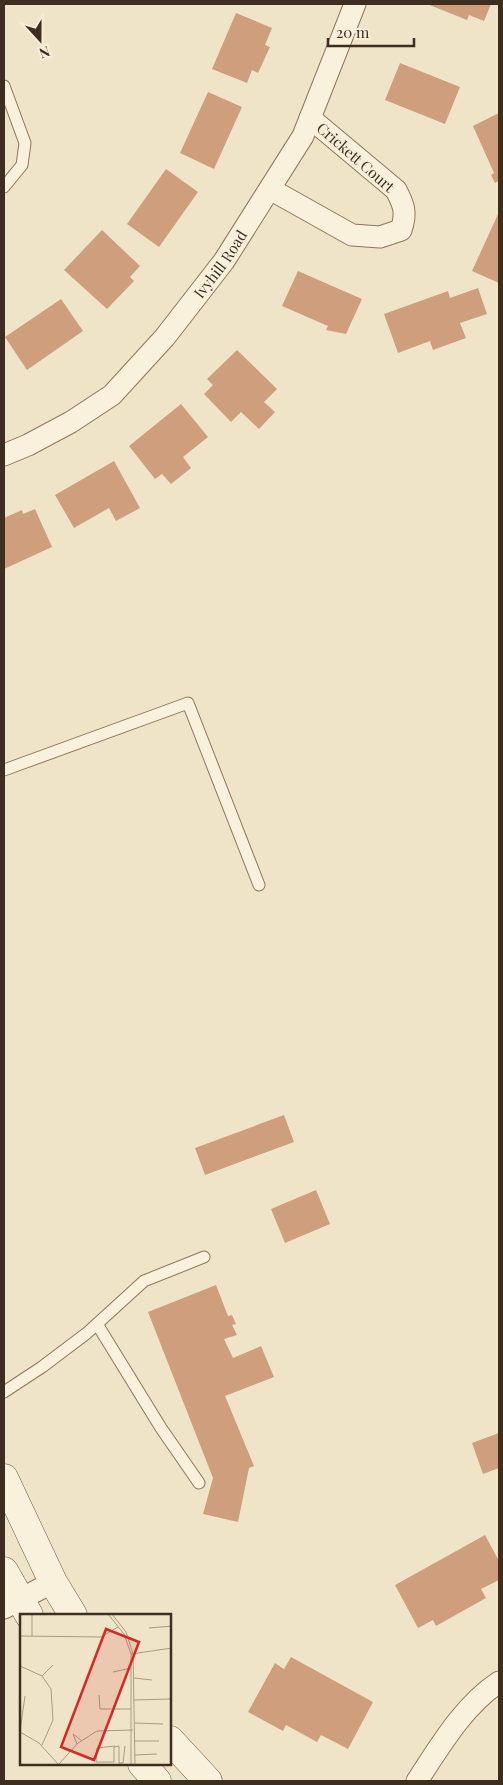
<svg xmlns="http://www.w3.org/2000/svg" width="503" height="1785" viewBox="0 0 503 1785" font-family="'Playfair Display',serif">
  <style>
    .building { fill: #cf9f7d }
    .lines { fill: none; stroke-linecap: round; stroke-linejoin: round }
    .lane-casing { stroke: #8d765c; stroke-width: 13 }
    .street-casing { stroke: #8d765c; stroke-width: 23 }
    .secondary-casing { stroke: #6f573f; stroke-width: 29 }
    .lane { stroke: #faf1dc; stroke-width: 11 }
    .street { stroke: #faf1dc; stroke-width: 21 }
    .secondary { stroke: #faf1dc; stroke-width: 28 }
    .labels { text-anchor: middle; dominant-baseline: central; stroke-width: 4; stroke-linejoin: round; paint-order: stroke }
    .street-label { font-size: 15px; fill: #3d2e20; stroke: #f7eed8 }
    .inset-road { fill: none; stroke: #a89b85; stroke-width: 1 }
    .view { fill: #d62828; fill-opacity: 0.15; stroke: #d62828; stroke-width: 2.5 }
    .inset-edge { fill: none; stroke: #3d2e20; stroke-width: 2.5 }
  </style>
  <rect width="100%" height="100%" fill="#f0e4c8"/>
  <!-- building -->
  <g class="building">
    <path d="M427,4H491L484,21L469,15L467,20Z"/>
    <path d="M236,13L272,28L265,45L270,47L258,73L252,70L247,83L212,69Z"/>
    <path d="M400,63L460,87L445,124L385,100Z"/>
    <path d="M208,92L242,107L214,169L180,153Z"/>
    <path d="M499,113V181L495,183L491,175L494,173L473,126Z"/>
    <path d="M166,169L198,192L159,247L127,224Z"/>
    <path d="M499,212V283L472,271Z"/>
    <path d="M102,230L140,266L130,277L134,281L107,309L64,270Z"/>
    <path d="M298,271L362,299L346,334L326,330L328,326L282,306Z"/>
    <path d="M478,288L487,314L460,323L466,338L433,350L430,341L398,353L384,314L448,291L450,298Z"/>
    <path d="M61,299L83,331L27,370L5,337Z"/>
    <path d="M237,350L277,389L264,402L275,412L259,429L241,412L231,422L204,394L213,385L207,379Z"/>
    <path d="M181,404L208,437L183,457L191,468L171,484L162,474L155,479L129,446Z"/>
    <path d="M114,461L140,508L116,521L109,508L74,528L55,495Z"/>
    <path d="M35,509L52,547L4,569V518L22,510L23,514Z"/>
    <path d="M284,1115L294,1142L205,1175L195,1148Z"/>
    <path d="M316,1190L330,1224L285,1243L271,1209Z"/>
    <path d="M216,1285L228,1316L232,1315L236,1324L232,1325L237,1335L224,1339L233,1358L261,1346L274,1377L225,1396L254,1466L249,1468L238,1522L203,1514L213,1478L148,1312Z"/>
    <path d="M499,1433V1468L483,1474L472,1443Z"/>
    <path d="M485,1535L499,1561V1580L481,1589L486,1598L436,1626L433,1620L418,1628L395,1585Z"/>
    <path d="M291,1657L373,1702L348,1749L321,1735L317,1742L286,1725L283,1731L248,1712L275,1663L284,1669Z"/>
  </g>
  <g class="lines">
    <defs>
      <g id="lane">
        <path d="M4,86L25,143L22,165L4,187"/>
        <path d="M4,770L188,703L259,885"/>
        <path d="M97,1324L161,1428L199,1483"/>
        <path d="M4,1392L42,1367L87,1333L144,1281L204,1257"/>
      </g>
      <g id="street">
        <path d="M270,189L352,235L380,237L401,230C407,213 404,205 396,190L310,118"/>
        <path id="s1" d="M4,455L28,445L71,422L112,395L165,337L224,261L303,136L355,4"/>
        <path d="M4,1608L53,1582"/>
        <path d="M417,1781C440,1746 464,1705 499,1682"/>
      </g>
      <g id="secondary">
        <path d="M4,1478L53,1582L73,1615"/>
        <path d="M4,1571L29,1615"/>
        <path d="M170,1740L208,1781"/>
        <path d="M142,1764L157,1781"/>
      </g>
    </defs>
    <!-- lane casing -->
    <use href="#lane" class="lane-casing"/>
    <!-- street casing -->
    <use href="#street" class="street-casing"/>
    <!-- secondary casing -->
    <use href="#secondary" class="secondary-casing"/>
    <!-- lane -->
    <use href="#lane" class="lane"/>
    <!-- street -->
    <use href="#street" class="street"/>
    <!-- secondary -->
    <use href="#secondary" class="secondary"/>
  </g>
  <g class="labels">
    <!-- street labels -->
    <g class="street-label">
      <text transform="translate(356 157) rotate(41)">Crickett Court</text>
      <text stroke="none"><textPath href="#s1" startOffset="294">Ivyhill Road</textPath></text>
    </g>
  </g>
  <!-- overview -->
  <g transform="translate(20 1614)">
    <rect width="151" height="151" fill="#f0e4c8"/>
    <path class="inset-road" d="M88,0L104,20L111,40V151M92,0L106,18L113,40L115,151M129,14L152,12M0,22L81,23L98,13M12,22V0M111,40L152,34M0,52L22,62L31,75L33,106L22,131M93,58L111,54M22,62L33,51M114,64L132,66M79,81L80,95H111M114,86L150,85M115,109L143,110M0,117L5,82M0,118L19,129L38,150M115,127H139M57,130L53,120L61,126M95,132L77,134L76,148H94V133L99,132V149H103L105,132M115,141L137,140M38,151L58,129L77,117L113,116"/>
    <path class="view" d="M86,15L119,28L74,146L41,133Z"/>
    <rect width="151" height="151" class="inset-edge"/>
  </g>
  <!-- border -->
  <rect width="503" height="1785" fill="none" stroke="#3d2e20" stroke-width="10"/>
  <!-- north arrow -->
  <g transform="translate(40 40) rotate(159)" stroke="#f7eed8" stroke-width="4" paint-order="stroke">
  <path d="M0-4L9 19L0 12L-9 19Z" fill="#3d2e20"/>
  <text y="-8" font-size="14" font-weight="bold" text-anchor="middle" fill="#3d2e20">N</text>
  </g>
  <!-- scale -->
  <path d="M328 38v8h86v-8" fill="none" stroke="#3d2e20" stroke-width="2.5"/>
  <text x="336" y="38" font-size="15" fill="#3d2e20" stroke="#f7eed8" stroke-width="4" paint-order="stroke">20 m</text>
</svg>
